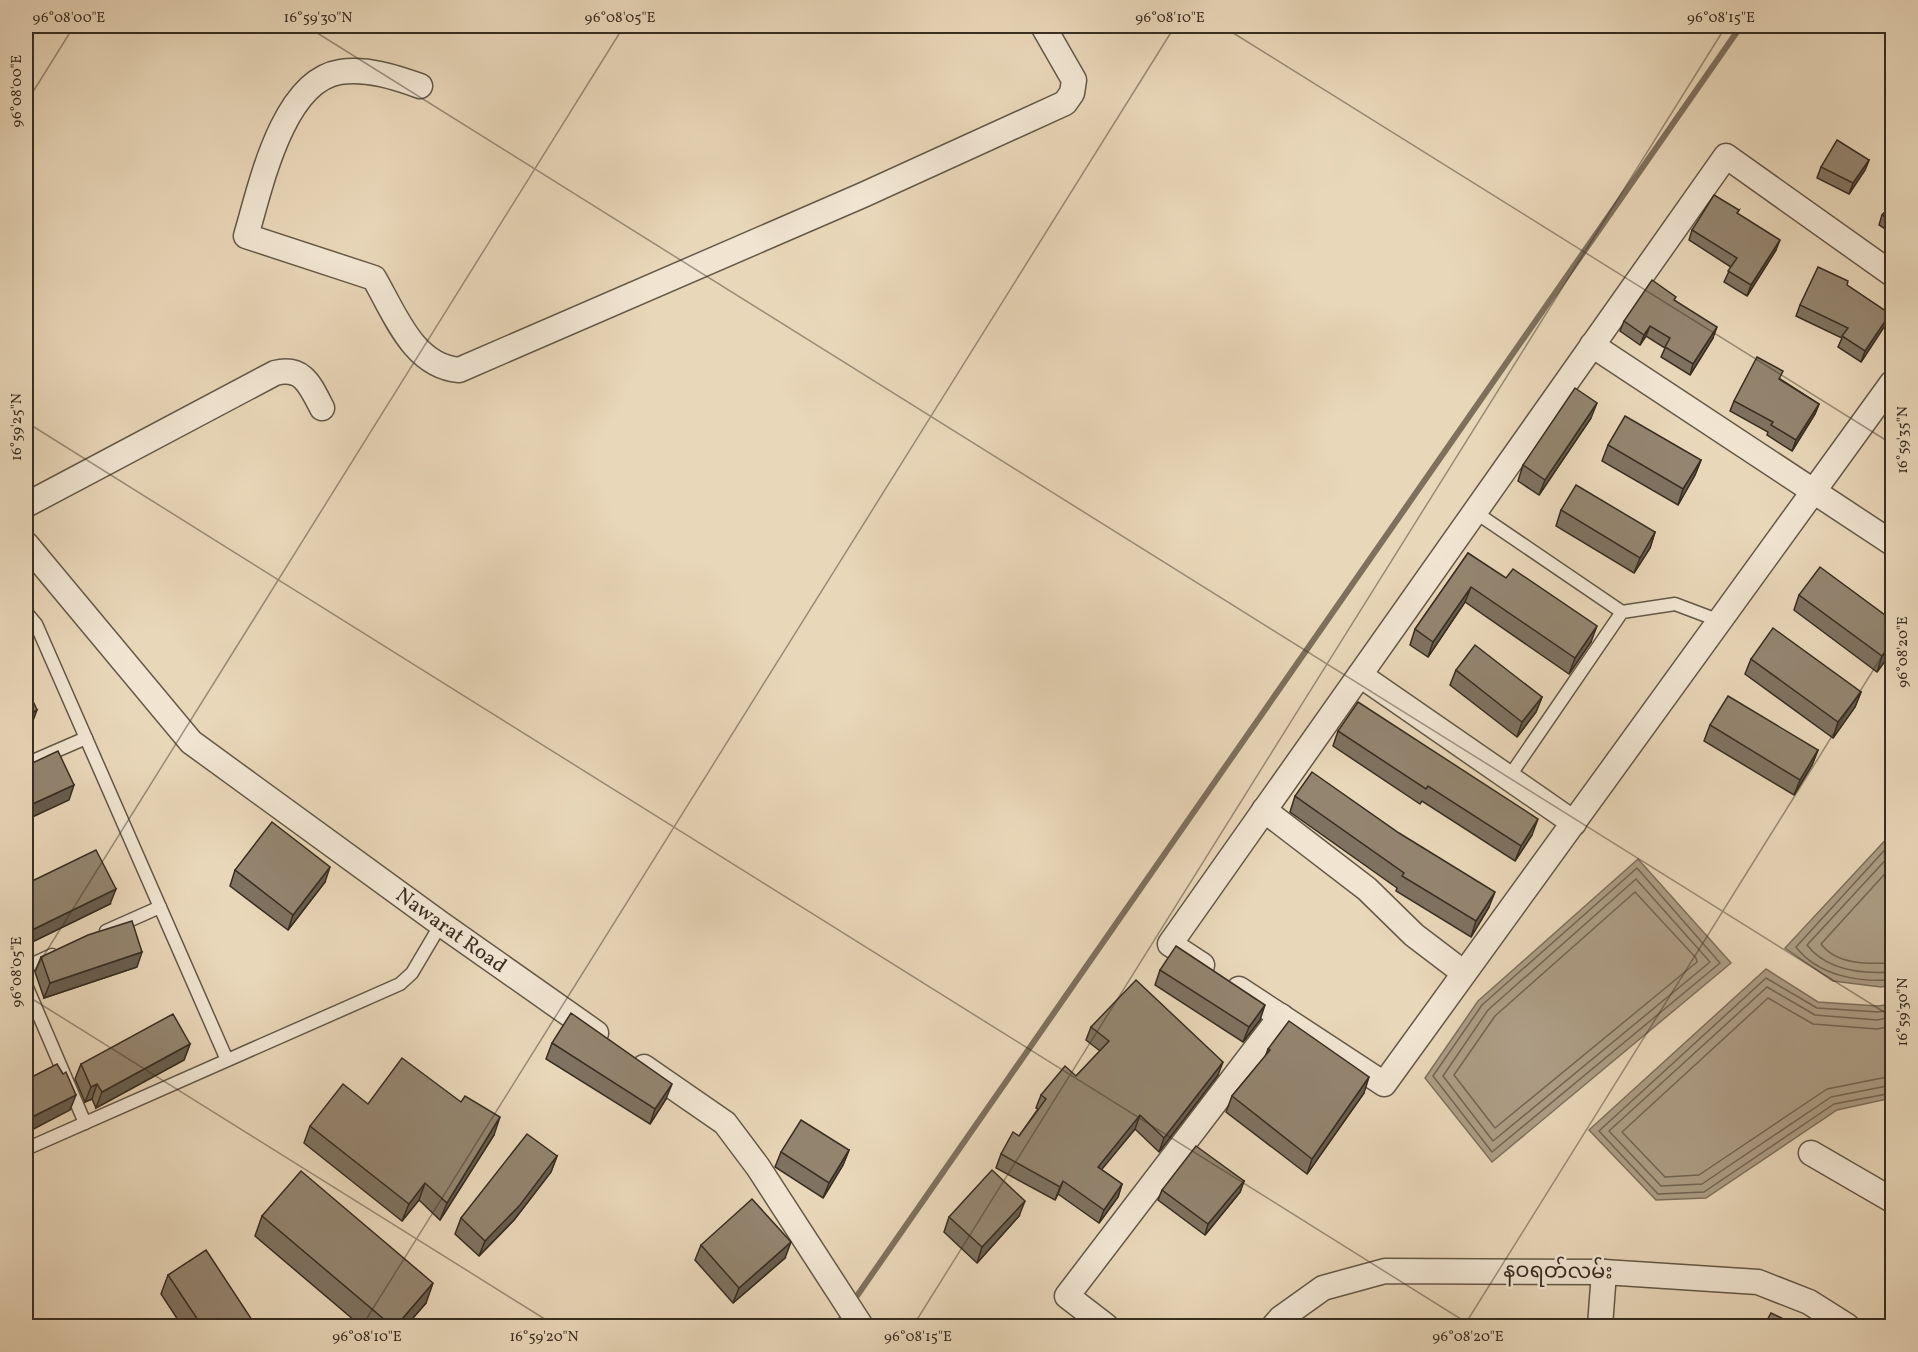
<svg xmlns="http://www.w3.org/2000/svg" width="1918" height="1352" viewBox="0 0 1918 1352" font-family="Vollkorn,'Noto Sans Myanmar',serif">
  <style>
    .water { fill: #ad9d85; stroke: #7e705d; stroke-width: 1.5 }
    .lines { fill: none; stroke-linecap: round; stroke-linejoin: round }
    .shore { stroke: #726553; stroke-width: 1.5 }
    .stream { stroke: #7e705d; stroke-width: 6 }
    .service-casing { stroke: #645847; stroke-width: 15 }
    .minor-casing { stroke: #645847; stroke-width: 27 }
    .service { stroke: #f1e5d2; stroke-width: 12 }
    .minor { stroke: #f1e5d2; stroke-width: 24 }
    .wall { fill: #7f7260; stroke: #382d21; stroke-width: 1.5 }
    .shaded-wall { fill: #685d4e; stroke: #382d21; stroke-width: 1.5 }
    .building { fill: #948570; stroke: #382d21; stroke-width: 1.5 }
    .ticks { fill: none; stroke: #382d21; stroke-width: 1.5; stroke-opacity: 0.45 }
    .labels { text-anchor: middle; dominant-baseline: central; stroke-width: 5; stroke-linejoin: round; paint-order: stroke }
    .street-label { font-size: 21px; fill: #382d21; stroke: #f1e5d2 }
    .neatline { fill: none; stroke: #382d21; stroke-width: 2 }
    .ticks-label { font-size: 15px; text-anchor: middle; fill: #382d21 }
  </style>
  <rect width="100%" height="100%" fill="#e9d7b9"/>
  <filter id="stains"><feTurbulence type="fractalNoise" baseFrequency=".00333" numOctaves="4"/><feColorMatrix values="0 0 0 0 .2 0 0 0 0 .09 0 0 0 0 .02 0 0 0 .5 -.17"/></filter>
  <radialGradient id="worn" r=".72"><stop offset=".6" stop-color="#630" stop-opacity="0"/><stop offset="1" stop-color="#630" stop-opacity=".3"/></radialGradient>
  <!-- water -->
  <g class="water">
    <path d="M1892,833V985L1881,987L1833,981L1785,948Z"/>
    <path d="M1638,859L1731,963L1492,1162L1425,1078L1478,1001Z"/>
    <path d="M1766,969L1818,1002L1878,1006L1892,1004V1098L1837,1110L1706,1198L1656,1200L1589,1130Z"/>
  </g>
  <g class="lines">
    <!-- shore -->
    <g class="shore">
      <path d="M1892,842L1796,947C1818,976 1858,982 1892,980"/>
      <path d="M1892,853L1807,945C1827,971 1863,974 1892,972"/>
      <path d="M1892,866L1821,944C1837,965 1868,964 1892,963"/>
      <path d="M1637,868L1720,963L1492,1152L1433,1076L1482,1005Z"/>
      <path d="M1636,879L1710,962L1493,1141L1443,1076L1488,1010Z"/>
      <path d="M1635,892L1696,958L1697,962L1495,1128L1454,1075L1495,1016Z"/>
      <path d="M1892,1010L1878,1012L1817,1008L1766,978L1599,1131L1658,1194L1704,1192L1834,1104L1892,1093"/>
      <path d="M1892,1017L1877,1020L1815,1015L1767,987L1609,1131L1661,1186L1702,1184L1831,1097L1892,1085"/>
      <path d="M1892,1026L1877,1029L1813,1024L1768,998L1622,1132L1665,1177L1699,1175L1827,1089L1892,1076"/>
    </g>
    <!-- stream -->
    <g class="stream">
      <path d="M852,1303L1741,26"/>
      <path d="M836,1326L846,1312"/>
    </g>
    <defs>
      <g id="service">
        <path d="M1475,512L1622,612"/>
        <path d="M26,612L36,624L227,1060"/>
        <path d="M26,764L86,738"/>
        <path d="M1509,777L1622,612L1675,604L1720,621"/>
        <path d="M106,931L160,907"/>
        <path d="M26,967L52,955"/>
        <path d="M26,985L85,1123"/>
        <path d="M26,1149L400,984L412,973L441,924"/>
      </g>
      <g id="minor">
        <path d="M420,86C395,77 367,68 340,72C282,81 260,189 246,236L374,278C395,314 413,366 459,370L863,195L1065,103L1072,93L1074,80L1043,26"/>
        <path d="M1592,345L1892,543"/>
        <path d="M26,505L275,373C303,366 310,385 322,408"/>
        <path id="s1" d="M26,544L191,742L441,924L596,1033"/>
        <path d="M1360,675L1574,823"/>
        <path d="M1264,810L1367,889L1414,935L1464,973"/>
        <path d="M1202,965L1170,944L1726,156L1892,274"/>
        <path d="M1239,989L1384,1084L1892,383"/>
        <path d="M644,1067L725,1123L758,1167L861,1326"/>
        <path d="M1811,1153L1892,1200"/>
        <path d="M1106,1326L1067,1296L1281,1016"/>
        <path d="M1274,1326L1281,1318L1323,1288L1385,1271L1604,1272L1758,1282L1809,1302L1847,1326"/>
        <path d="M1600,1326L1604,1272"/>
      </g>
    </defs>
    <!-- service casing -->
    <use href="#service" class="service-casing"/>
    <!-- minor casing -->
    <use href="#minor" class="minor-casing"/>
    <!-- service -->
    <use href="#service" class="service"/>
    <!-- minor -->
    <use href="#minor" class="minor"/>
  </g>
  <!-- wall -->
  <g class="wall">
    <path d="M1869,160L1865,170L1849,194L1817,178L1821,167Z"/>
    <path d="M1893,204V234L1879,225L1882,215Z"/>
    <path d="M1739,210L1737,213L1776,250L1747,296L1724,282L1731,267L1689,240L1692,230Z"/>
    <path d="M1847,285L1890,314L1886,324L1861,362L1838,347L1842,338L1796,316L1800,305Z"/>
    <path d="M1675,301L1713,338L1690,375L1661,357L1665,348L1646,336L1640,345L1620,331L1624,321Z"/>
    <path d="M1780,379L1819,404L1815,414L1792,451L1767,435L1768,432L1730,411L1734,401Z"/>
    <path d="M1591,418L1539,495L1518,481L1523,465Z"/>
    <path d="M1608,445L1701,460L1695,475L1678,505L1602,461Z"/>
    <path d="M1561,510L1655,532L1650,548L1634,573L1556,526Z"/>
    <path d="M1468,553L1591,642L1569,674L1465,602L1428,657L1410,645L1415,629Z"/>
    <path d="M1799,595L1893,621V650L1877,672L1794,610Z"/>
    <path d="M1751,659L1861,692L1855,707L1833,738L1745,674Z"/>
    <path d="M1456,670L1542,697L1536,712L1517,737L1450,685Z"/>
    <path d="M1710,725L1818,750L1812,765L1794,795L1704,741Z"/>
    <path d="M1338,731L1532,835L1515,861L1422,801L1420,804L1333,746Z"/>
    <path d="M1295,796L1489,907L1471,937L1396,891L1397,888L1290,812Z"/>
    <path d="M235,870L325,882L288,930L230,886Z"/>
    <path d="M26,884L110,904L26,945Z"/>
    <path d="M41,957L137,967L44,998L35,972Z"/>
    <path d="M1160,970L1260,1020L1243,1042L1155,985Z"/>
    <path d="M1091,1027L1218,1075L1159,1152L1135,1129L1101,1169L1122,1184L1118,1197L1099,1223L1058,1194L1055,1200L996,1168L1001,1154L1019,1136L1038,1109L1036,1108L1041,1095L1076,1076L1100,1051L1086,1040Z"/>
    <path d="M552,1043L666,1099L650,1124L546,1059Z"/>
    <path d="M190,1044L184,1060L96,1108L92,1099L85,1102L75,1079L81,1064Z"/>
    <path d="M1268,1049L1364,1093L1307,1174L1226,1112L1232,1096L1265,1057Z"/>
    <path d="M368,1104L494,1135L440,1220L419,1200L402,1221L304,1143L310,1126Z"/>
    <path d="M849,1150L843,1165L823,1198L775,1167L781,1152Z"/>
    <path d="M557,1156L551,1172L514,1220L479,1256L455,1234L461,1218Z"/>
    <path d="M1244,1181L1240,1192L1205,1235L1158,1200L1162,1190Z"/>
    <path d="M262,1216L426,1303L406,1326H361L255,1236Z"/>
    <path d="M1019,1216L977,1263L944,1232L949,1217Z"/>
    <path d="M701,1245L785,1258L733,1303L695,1260Z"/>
    <path d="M168,1275L256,1326H182L161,1294Z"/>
  </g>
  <!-- shaded-wall -->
  <g class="shaded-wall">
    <path d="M1869,160L1865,170L1849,194L1853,183Z"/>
    <path d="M1780,240L1776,250L1747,296L1751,285Z"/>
    <path d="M1890,314L1886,324L1861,362L1865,351Z"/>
    <path d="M1650,326L1646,336L1640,345L1644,335Z"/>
    <path d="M1717,327L1713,338L1690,375L1693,364Z"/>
    <path d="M1597,403L1591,418L1539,495L1545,480Z"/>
    <path d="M1819,404L1815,414L1792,451L1796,440Z"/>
    <path d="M1701,460L1695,475L1678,505L1683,489Z"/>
    <path d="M1655,532L1650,548L1634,573L1640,558Z"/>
    <path d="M1471,587L1465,602L1428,657L1433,642Z"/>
    <path d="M1597,626L1591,642L1569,674L1575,658Z"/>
    <path d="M1893,643V650L1877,672L1882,656Z"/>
    <path d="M1861,692L1855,707L1833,738L1838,722Z"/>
    <path d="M1542,697L1536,712L1517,737L1522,722Z"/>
    <path d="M37,710L31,726L26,728V716Z"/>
    <path d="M1818,750L1812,765L1794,795L1800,780Z"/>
    <path d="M74,785L69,800L26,820V807Z"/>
    <path d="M1538,819L1532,835L1515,861L1521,846Z"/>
    <path d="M330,867L325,882L288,930L293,915Z"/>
    <path d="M116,889L110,904L26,945L32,930Z"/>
    <path d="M1495,892L1489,907L1471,937L1476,921Z"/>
    <path d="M142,952L137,967L44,998L50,983Z"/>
    <path d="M1265,1005L1260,1020L1243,1042L1249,1027Z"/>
    <path d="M32,1006L26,1021V1009Z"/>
    <path d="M190,1044L184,1060L96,1108L102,1092Z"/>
    <path d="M1223,1062L1218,1075L1159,1152L1164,1138Z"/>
    <path d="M1369,1077L1364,1093L1307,1174L1312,1159Z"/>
    <path d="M97,1084L92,1099L85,1102L91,1087Z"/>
    <path d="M672,1084L666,1099L650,1124L655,1109Z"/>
    <path d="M76,1095L70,1110L26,1133V1120Z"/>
    <path d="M1140,1115L1135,1129L1093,1180L1098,1167Z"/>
    <path d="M500,1117L494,1135L440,1220L447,1203Z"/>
    <path d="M849,1150L843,1165L823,1198L829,1183Z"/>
    <path d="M557,1156L551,1172L514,1220L479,1256L485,1241Z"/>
    <path d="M1063,1181L1058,1194L1055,1200L1060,1187Z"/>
    <path d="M1244,1181L1240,1192L1205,1235L1208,1224Z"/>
    <path d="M425,1183L419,1200L402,1221L409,1204Z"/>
    <path d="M1122,1184L1118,1197L1099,1223L1104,1210Z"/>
    <path d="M1025,1201L1019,1216L977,1263L982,1247Z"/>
    <path d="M791,1242L785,1258L733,1303L739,1288Z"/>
    <path d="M433,1283L426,1303L406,1326H396Z"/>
  </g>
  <!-- building -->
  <g class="building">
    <path d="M1837,140L1869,160L1853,183L1821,167Z"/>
    <path d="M1714,195L1739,210L1737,213L1780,240L1751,285L1728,271L1737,258L1692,230Z"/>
    <path d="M1893,204V221L1882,215Z"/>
    <path d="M1818,267L1848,281L1847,285L1890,314L1865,351L1842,336L1848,328L1800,305Z"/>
    <path d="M1652,280L1676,297L1674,300L1717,327L1693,364L1665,347L1670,338L1650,326L1644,335L1624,321Z"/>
    <path d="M1757,357L1783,371L1779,379L1819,404L1796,440L1771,425L1773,422L1734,401Z"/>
    <path d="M1575,388L1597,403L1545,480L1523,465Z"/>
    <path d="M1625,416L1701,460L1683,489L1608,445Z"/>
    <path d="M1576,485L1655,532L1640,558L1561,510Z"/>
    <path d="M1468,553L1506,578L1513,569L1597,626L1575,658L1471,587L1433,642L1415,629Z"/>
    <path d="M1820,567L1893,621V643L1882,656L1799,595Z"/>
    <path d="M1773,628L1861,692L1838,722L1751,659Z"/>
    <path d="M1475,645L1542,697L1522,722L1456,670Z"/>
    <path d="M26,686L37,710L26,716Z"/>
    <path d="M1728,696L1818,750L1800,780L1710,725Z"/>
    <path d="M1358,702L1538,819L1521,846L1428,786L1426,789L1338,731Z"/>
    <path d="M58,751L74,785L26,807V766Z"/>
    <path d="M1312,772L1399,833L1495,892L1476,921L1402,876L1404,873L1295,796Z"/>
    <path d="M272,822L330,867L293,915L235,870Z"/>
    <path d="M96,850L116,889L32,930L26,917V884Z"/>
    <path d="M132,921L142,952L50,983L41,957L88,935Z"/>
    <path d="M1176,946L1265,1005L1249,1027L1160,970Z"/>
    <path d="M1136,980L1223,1062L1164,1138L1140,1115L1098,1167L1122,1184L1104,1210L1063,1181L1060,1187L1001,1154L1013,1132L1019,1136L1046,1099L1041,1095L1065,1066L1076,1076L1109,1041L1091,1027Z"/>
    <path d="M26,992L32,1006L26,1009Z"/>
    <path d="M571,1013L672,1084L655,1109L552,1043Z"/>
    <path d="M173,1014L190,1044L102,1092L97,1084L91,1087L81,1064Z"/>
    <path d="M1289,1021L1369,1077L1312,1159L1232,1096L1270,1050L1268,1049Z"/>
    <path d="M402,1058L461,1102L465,1096L500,1117L447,1203L425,1183L409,1204L310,1126L343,1084L368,1104Z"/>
    <path d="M57,1064L63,1074L66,1072L76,1095L26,1120V1080Z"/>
    <path d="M801,1120L849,1150L829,1183L781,1152Z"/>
    <path d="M527,1134L557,1156L520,1205L485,1241L461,1218Z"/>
    <path d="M1196,1146L1244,1181L1208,1224L1162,1190Z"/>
    <path d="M992,1170L1025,1201L982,1247L949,1217Z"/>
    <path d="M301,1171L433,1283L396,1326H392L262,1216Z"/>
    <path d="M752,1199L791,1242L739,1288L701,1245Z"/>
    <path d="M206,1250L256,1326H202L168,1275Z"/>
    <path d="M1771,1313L1798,1326H1764Z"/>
  </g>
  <!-- ticks -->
  <path class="ticks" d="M306,26L1892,1017M1222,26L1892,444M26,103L74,26M26,422L1472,1326M26,984L624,26M26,995L556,1326M362,1326L1175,26M913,1326L1726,26M1464,1326L1892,640"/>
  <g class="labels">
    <!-- street labels -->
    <g class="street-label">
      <text stroke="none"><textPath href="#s1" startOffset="579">Nawarat Road</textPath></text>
      <text transform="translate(1558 1272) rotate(1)">နဝရတ်လမ်း</text>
    </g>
  </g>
  <!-- margin -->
  <rect width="1918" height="1352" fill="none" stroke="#e9d7b9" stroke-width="66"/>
  <rect x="33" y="33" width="1852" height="1286" class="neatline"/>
  <g class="ticks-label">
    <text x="69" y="22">96°08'00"E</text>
    <text x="318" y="22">16°59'30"N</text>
    <text x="620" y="22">96°08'05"E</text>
    <text x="1170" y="22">96°08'10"E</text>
    <text x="1721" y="22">96°08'15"E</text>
    <text transform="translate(16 91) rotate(-90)" y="5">96°08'00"E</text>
    <text transform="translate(16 427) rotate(-90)" y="5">16°59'25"N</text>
    <text transform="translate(1902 440) rotate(-90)" y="5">16°59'35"N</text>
    <text transform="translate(1902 652) rotate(-90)" y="5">96°08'20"E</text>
    <text transform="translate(16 972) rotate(-90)" y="5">96°08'05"E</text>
    <text transform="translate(1902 1012) rotate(-90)" y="5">16°59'30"N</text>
    <text x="367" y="1341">96°08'10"E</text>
    <text x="544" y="1341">16°59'20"N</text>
    <text x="918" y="1341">96°08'15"E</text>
    <text x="1468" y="1341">96°08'20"E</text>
  </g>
  <rect width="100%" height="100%" filter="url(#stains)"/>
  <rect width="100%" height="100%" fill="url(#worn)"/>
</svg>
